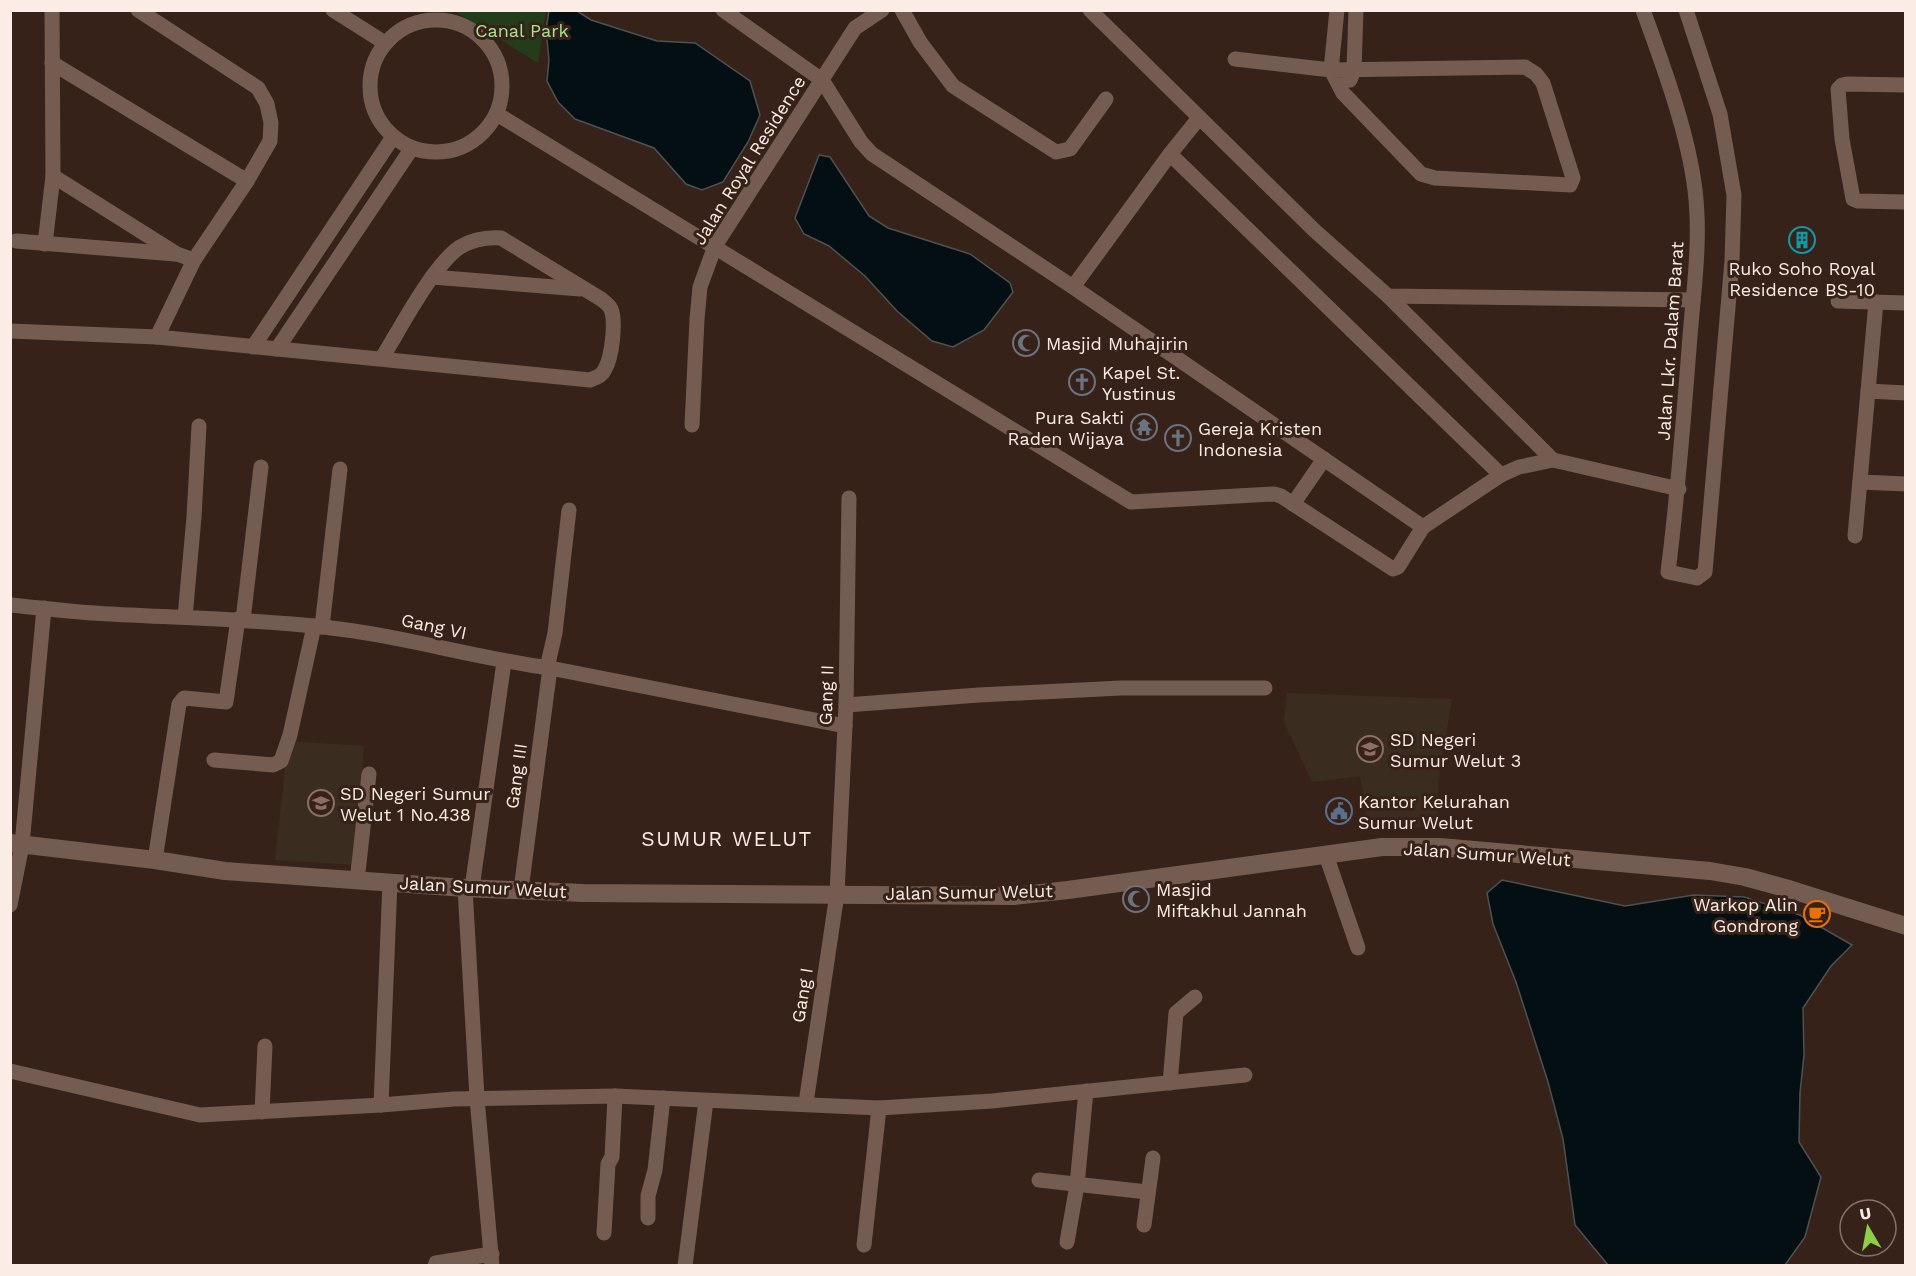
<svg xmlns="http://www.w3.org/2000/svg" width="1916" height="1276" viewBox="0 0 1916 1276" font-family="'Work Sans',sans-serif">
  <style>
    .education { fill: #3b2c20 }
    .green { fill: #233c1a }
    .water { fill: #040f13; stroke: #4e5152; stroke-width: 1.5 }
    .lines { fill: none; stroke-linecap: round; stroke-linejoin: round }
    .minor { stroke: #755c51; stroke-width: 15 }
    .tertiary { stroke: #755c51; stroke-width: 18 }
    .labels { text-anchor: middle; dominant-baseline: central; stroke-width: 6; stroke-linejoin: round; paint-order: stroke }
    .park-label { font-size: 18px; fill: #a7e491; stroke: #372219 }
    .street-label { font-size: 18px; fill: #fbece5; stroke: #372219 }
    .poi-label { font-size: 18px; fill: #fbece5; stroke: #372219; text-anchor: start }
    .quarter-label { font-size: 21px; letter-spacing: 1.5px; fill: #fbece5; stroke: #372219 }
  </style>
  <rect width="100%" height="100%" fill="#372219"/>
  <!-- education -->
  <g class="education">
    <path d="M1287,693L1452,699L1438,784V826L1369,831L1360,776L1312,782L1284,722Z"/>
    <path d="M288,741L364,746L356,865L275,860Z"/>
  </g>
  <!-- green -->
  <path class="green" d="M454,11H546L538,63Z"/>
  <!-- water -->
  <g class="water">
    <path d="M549,11H577L591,20L657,41L695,43L750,81L760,115L748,142L723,182L702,190L686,184L654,148L575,119L558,102L547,81L549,60L546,30Z"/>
    <path d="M819,155L830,157L869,216L888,228L970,254L1010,283L1013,292L984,330L953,347L932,341L897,311L865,276L829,246L804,234L795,218Z"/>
    <path d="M1502,880L1625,906L1694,895L1744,897L1800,915L1852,945L1831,966L1803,1008L1804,1055L1800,1093L1799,1142L1821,1177L1805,1237L1785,1265H1608L1575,1225L1563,1139L1548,1082L1516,982L1493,924L1487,893Z"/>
  </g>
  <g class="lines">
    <!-- minor -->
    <g class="minor">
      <path d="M138,10L258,88L267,104L271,123L270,141L247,181L194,260L157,337"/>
      <path d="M333,10L385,43"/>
      <path d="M723,10L822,80L861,142L872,154L1073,287L1423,527"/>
      <path d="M902,10L920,42L953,86L1056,152L1070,149L1106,99"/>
      <path d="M1090,10L1314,230L1388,296L1693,300"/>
      <path d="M1643,10C1663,65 1688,132 1695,190C1701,239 1694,287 1690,336C1684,415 1678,494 1668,572L1697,578L1705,572L1732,261L1734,195L1720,114L1686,10"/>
      <circle cx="436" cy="86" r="66"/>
      <path d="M1235,59L1331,70L1525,67L1536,74L1543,83L1573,178L1570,185L1435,178L1421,174L1343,93L1331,70L1337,10"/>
      <path d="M52,63L247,181"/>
      <path d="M1350,80L1354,70L1356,10"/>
      <path d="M1906,85L1847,84L1842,85L1838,89L1842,139L1853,199L1858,201L1906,202"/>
      <path d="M497,114L1131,502L1274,494L1281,496L1393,569L1398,567L1423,527L1501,475L1519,467L1553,460L1679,489"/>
      <path d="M1170,154L1501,475"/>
      <path d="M53,176L177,254L194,260"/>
      <path d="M16,241L175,254"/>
      <path d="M45,244L53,176L52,10"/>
      <path d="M432,277L580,289"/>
      <path d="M1073,287L1170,154L1199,118"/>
      <path d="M1388,296L1553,460"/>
      <path d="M1838,301L1906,303"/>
      <path d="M10,331L157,337L590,380C597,377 602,376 605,369C612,357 616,322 611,309C609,305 605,302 601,299L501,238C487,237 472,240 460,247C433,265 400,329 382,358"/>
      <path d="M253,347L393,137"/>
      <path d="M277,349L412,148"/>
      <path d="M1868,391L1906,393"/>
      <path d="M692,425L697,319L700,287L715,246L855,28L882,10"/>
      <path d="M1860,482L1906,484"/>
      <path d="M1293,504L1324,459"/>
      <path d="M1855,536L1876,302"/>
      <path d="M10,605C44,608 77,613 110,614C181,618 252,619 323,627C400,635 474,658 550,668L845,726"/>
      <path d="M185,617L194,517L199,426"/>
      <path d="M243,620L261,467"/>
      <path d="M322,627L340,469"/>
      <path d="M547,668L555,633L569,510"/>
      <path d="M846,705L979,695L1121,688H1265"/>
      <path d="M214,760L273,765L281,761L290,735L314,626"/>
      <path d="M1326,855L1358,948"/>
      <path d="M155,860L179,704L184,698L226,702L238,619"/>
      <path d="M357,881L369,774"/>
      <path d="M465,888L477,1098L492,1266"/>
      <path d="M472,888L504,662"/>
      <path d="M521,890L550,668"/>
      <path d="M10,905L22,845L44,608"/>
      <path d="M10,1071L200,1115L381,1105L454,1099L615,1096L879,1108L992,1101L1245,1075"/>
      <path d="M1170,1083L1176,1013L1195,997"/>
      <path d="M806,1103L837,894L846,705L849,498"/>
      <path d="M381,1105L390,882"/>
      <path d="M262,1112L265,1046"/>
      <path d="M1039,1180L1147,1192"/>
      <path d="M648,1218V1196L655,1170L663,1098"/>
      <path d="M1144,1225L1153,1158"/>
      <path d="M604,1233L608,1164L612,1157L615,1096"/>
      <path d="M1067,1242L1077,1185L1086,1091"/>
      <path d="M864,1245L879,1108"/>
      <path d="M435,1266L436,1263L492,1254"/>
      <path d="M685,1266L706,1101"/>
    </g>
    <!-- tertiary -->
    <path class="tertiary" d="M10,843L155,860L225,871L465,888L583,893L1014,896L1068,890L1382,847H1440L1710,871L1745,877L1792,890L1906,926"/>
  </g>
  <!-- icons -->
  <defs>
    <symbol id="building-ring" viewBox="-11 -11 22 22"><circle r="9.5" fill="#372219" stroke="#0f9aa8" stroke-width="1.5"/><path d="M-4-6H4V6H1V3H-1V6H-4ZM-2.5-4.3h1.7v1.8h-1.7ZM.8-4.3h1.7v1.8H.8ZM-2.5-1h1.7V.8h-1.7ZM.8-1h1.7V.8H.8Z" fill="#0f9aa8"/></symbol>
    <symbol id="mosque-ring" viewBox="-11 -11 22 22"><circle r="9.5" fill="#372219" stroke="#6b7280" stroke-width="1.5"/><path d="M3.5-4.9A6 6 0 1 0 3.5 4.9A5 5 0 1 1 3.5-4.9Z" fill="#6b7280"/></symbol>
    <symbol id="church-ring" viewBox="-11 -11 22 22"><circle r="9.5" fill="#372219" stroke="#6b7280" stroke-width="1.5"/><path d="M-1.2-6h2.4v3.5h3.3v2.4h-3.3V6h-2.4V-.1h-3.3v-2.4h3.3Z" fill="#6b7280"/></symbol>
    <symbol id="temple-ring" viewBox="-11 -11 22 22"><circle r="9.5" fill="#372219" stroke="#6b7280" stroke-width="1.5"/><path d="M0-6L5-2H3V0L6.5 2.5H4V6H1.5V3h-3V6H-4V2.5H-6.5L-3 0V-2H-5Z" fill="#6b7280"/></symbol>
    <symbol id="school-ring" viewBox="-11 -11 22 22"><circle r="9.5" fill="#372219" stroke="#8d6e63" stroke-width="1.5"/><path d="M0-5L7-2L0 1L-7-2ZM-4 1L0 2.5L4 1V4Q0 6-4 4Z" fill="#8d6e63"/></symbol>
    <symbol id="civic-ring" viewBox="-11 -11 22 22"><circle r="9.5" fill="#372219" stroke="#5c6f8a" stroke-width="1.5"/><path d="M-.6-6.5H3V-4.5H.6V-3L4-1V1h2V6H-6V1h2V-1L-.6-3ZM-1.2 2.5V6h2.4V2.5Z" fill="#5c6f8a"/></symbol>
    <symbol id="cafe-ring" viewBox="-11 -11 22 22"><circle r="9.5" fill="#372219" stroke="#e8710a" stroke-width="1.5"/><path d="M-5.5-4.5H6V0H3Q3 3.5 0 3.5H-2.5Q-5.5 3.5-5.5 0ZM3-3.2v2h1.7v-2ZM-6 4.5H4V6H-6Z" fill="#e8710a"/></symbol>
  </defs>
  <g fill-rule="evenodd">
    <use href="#building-ring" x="1787" y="225" width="30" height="30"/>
    <use href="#mosque-ring" x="1011" y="328" width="30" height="30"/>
    <use href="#church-ring" x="1067" y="367" width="30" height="30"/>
    <use href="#temple-ring" x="1129" y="412" width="30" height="30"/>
    <use href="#church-ring" x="1163" y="423" width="30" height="30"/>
    <use href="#school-ring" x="1355" y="734" width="30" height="30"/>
    <use href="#school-ring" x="306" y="788" width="30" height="30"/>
    <use href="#civic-ring" x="1324" y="796" width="30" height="30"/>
    <use href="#mosque-ring" x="1121" y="884" width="30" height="30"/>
    <use href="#cafe-ring" x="1802" y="899" width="30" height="30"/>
  </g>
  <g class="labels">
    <!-- park labels -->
    <g class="park-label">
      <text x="522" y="30">Canal Park</text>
    </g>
    <!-- street labels -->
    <g class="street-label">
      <text transform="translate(749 160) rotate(-58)">Jalan Royal Residence</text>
      <text transform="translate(1670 341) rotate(-86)">Jalan Lkr. Dalam Barat</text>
      <text transform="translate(434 626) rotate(12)">Gang VI</text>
      <text transform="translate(826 695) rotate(-88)">Gang II</text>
      <text transform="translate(516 776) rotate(-82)">Gang III</text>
      <text transform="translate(1487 854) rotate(4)">Jalan Sumur Welut</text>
      <text transform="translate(483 887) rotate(3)">Jalan Sumur Welut</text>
      <text transform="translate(969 892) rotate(-1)">Jalan Sumur Welut</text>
      <text transform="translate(802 995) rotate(-81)">Gang I</text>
    </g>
    <!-- poi labels -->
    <g class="poi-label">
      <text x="1802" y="268" text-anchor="middle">Ruko Soho Royal<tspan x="1802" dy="21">Residence BS-10</tspan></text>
      <text x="1046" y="343">Masjid Muhajirin</text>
      <text x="1102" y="372">Kapel St.<tspan x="1102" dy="21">Yustinus</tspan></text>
      <text x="1124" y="417" text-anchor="end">Pura Sakti<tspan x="1124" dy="21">Raden Wijaya</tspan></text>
      <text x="1198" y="428">Gereja Kristen<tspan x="1198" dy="21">Indonesia</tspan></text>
      <text x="1390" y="739">SD Negeri<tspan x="1390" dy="21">Sumur Welut 3</tspan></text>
      <text x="340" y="793">SD Negeri Sumur<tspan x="340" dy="21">Welut 1 No.438</tspan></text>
      <text x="1358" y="801">Kantor Kelurahan<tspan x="1358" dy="21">Sumur Welut</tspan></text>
      <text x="1156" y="889">Masjid<tspan x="1156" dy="21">Miftakhul Jannah</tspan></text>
      <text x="1798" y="904" text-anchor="end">Warkop Alin<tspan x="1798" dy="21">Gondrong</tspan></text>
    </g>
    <!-- quarter labels -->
    <g class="quarter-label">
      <text x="727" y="838">SUMUR WELUT</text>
    </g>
  </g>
  <!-- border -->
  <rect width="1916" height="1276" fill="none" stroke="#fbece5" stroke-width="24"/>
  <!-- north arrow -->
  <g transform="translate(1868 1228) rotate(350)"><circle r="28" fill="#372219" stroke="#85736b" stroke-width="1.5"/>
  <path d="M0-4.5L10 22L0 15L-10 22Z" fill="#8cce45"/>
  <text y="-9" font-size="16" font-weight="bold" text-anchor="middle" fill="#fbece5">U</text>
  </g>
</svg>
